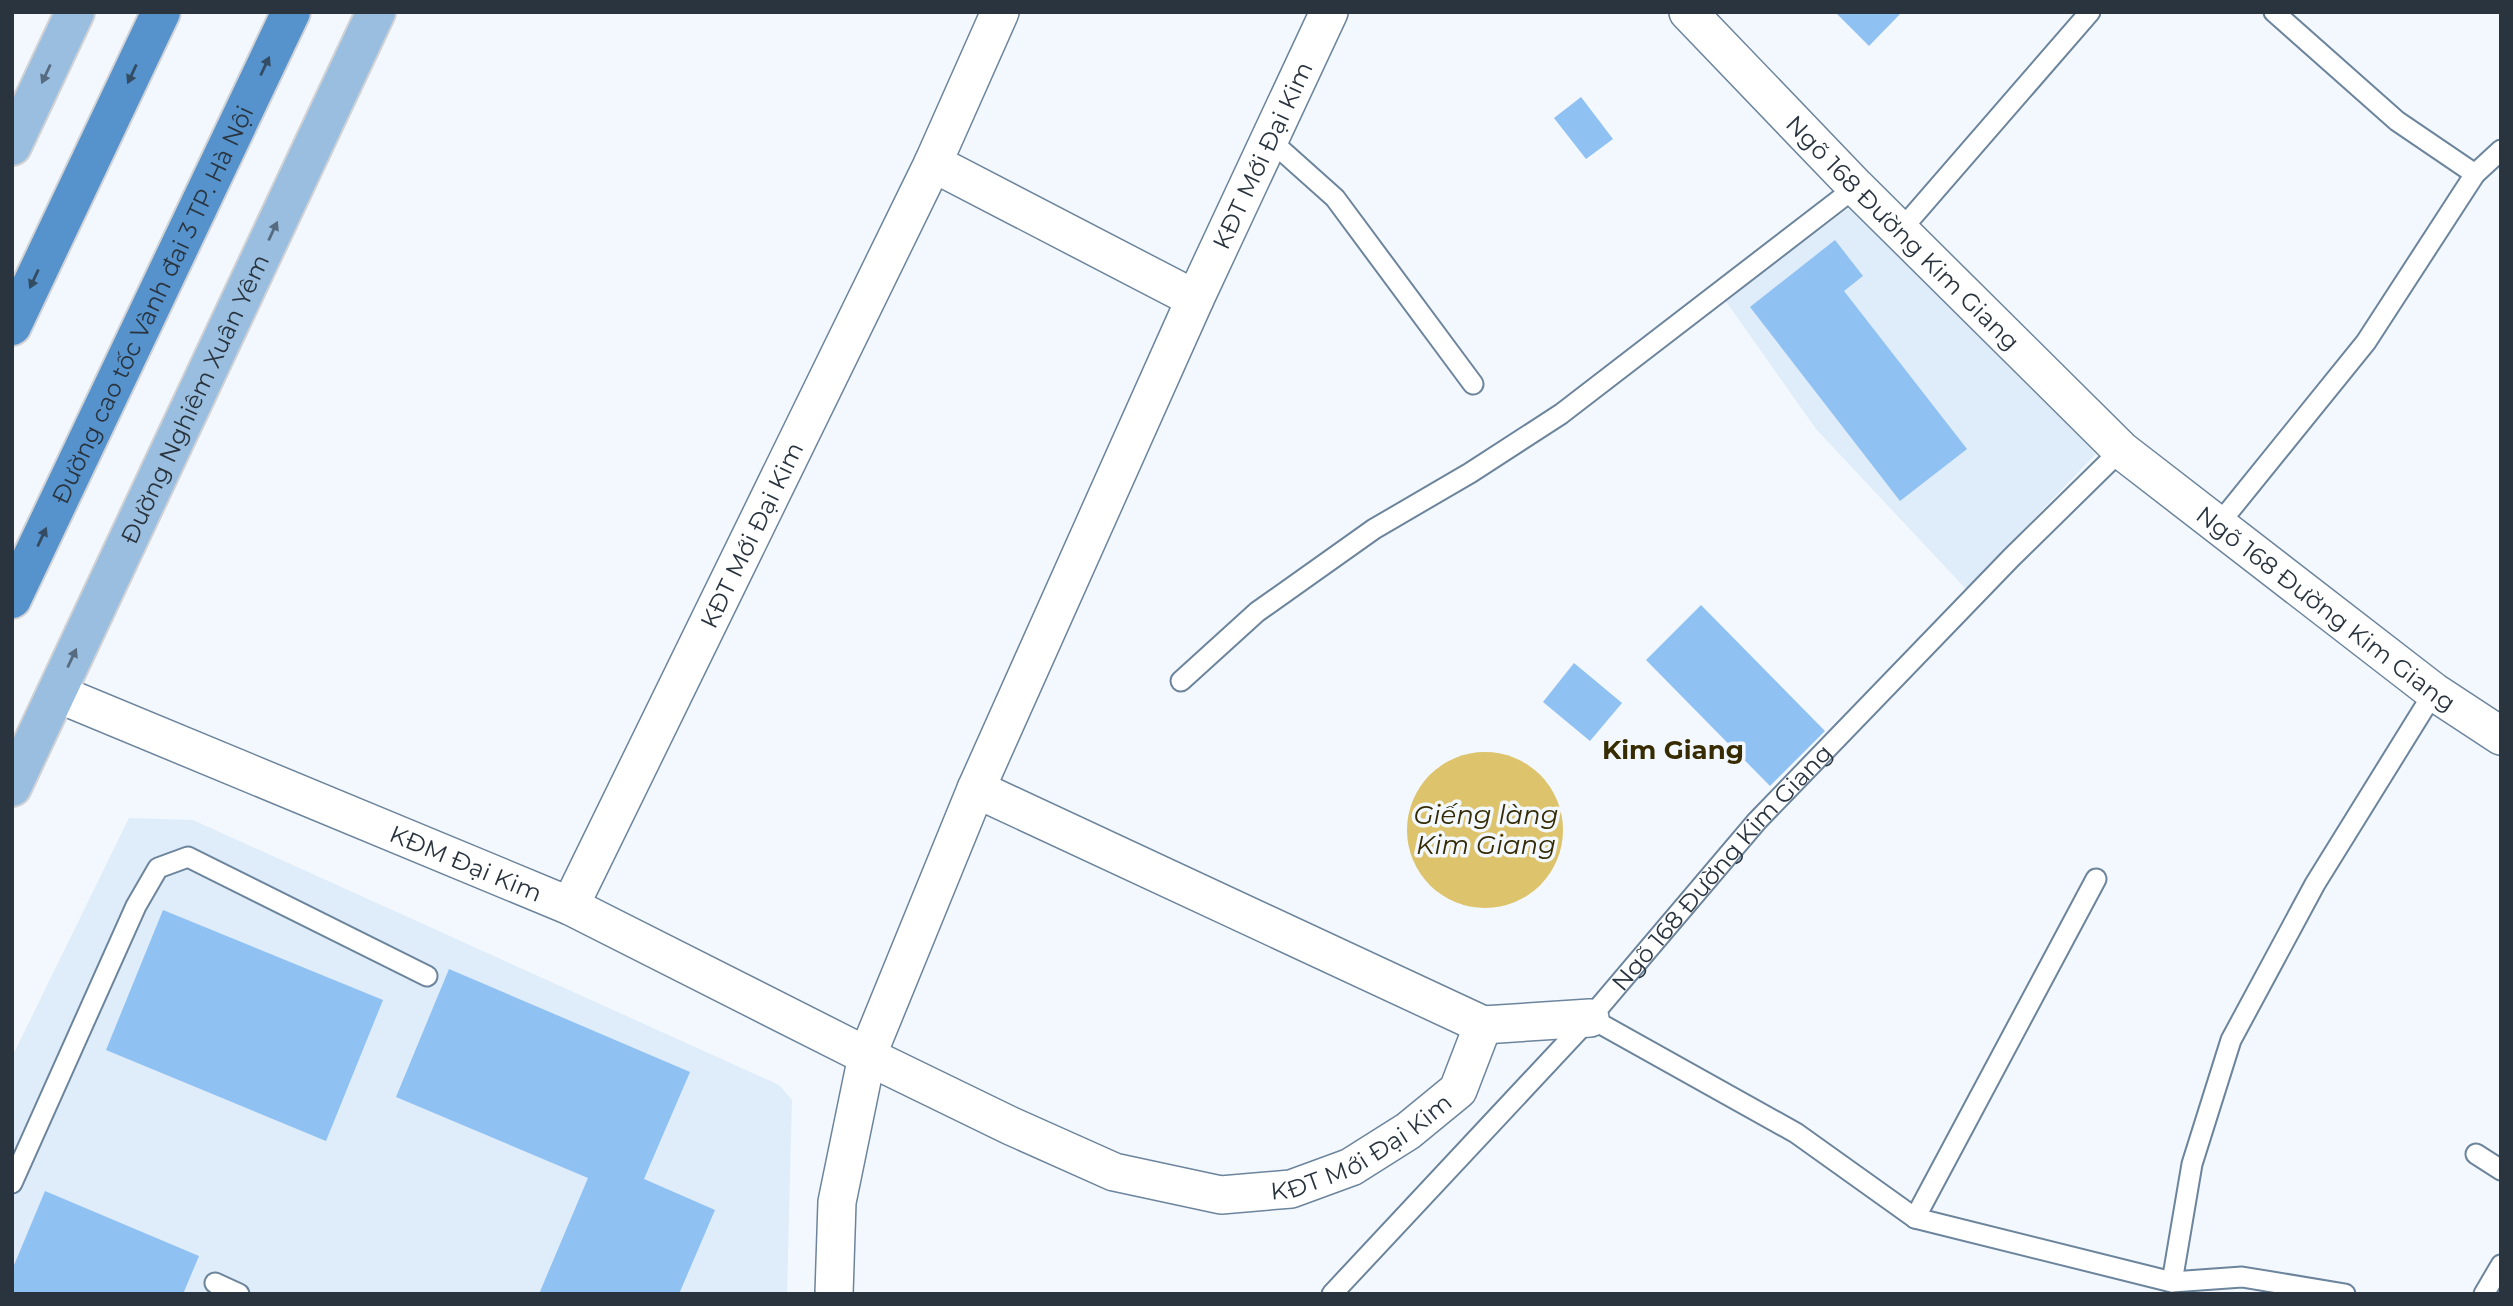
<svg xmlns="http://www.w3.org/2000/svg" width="2513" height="1306" viewBox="0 0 2513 1306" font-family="Montserrat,sans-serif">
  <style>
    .built { fill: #dfecf9 }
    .water { fill: #dcc36c }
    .building { fill: #8fc1f3 }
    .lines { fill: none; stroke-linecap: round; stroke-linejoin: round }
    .service-casing { stroke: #6c849c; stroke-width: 23 }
    .minor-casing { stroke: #6c849c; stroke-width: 40 }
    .primary-casing { stroke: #d0d2d5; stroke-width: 42 }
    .motorway-casing { stroke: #d0d2d5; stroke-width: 42 }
    .service { stroke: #fff; stroke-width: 19 }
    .minor { stroke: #fff; stroke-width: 37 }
    .primary { stroke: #9abee0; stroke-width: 38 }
    .motorway { stroke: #5692cc; stroke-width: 38 }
    .oneway { fill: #344c62 }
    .oneway2 { fill: #566b7f }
    .labels { text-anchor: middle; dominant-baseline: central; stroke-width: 7; stroke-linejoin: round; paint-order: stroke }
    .street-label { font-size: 24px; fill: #29343e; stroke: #f2f8fd }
    .neighbourhood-label { font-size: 26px; font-weight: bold; fill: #372c01; stroke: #f2f8fd }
    .water-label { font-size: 26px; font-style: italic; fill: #342a03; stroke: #f2f8fd }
  </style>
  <rect width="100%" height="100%" fill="#f2f8fd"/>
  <!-- built -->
  <g class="built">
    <path d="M1856,203L2096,454L1966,589L1816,429L1725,300Z"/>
    <path d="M129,818L193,820L779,1085L792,1100L787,1294H12V1057Z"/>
  </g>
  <!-- water -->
  <circle class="water" cx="1485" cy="830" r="78"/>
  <!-- building -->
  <g class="building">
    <path d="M1835,12H1902L1869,46Z"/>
    <path d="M1581,97L1613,139L1586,159L1554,118Z"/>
    <path d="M1835,240L1863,276L1844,291L1967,449L1900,501L1750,307Z"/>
    <path d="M1701,605L1825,731L1770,786L1646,660Z"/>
    <path d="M1574,663L1622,703L1590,741L1543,702Z"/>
    <path d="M163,910L383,1000L326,1141L106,1050Z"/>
    <path d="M449,969L690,1072L644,1179L715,1210L679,1294H539L588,1178L396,1097Z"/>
    <path d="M45,1191L199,1256L183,1294H12V1270Z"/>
  </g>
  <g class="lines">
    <defs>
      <g id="service">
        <path d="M2274,12L2397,121L2475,174"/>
        <path d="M1269,139L1335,198L1473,384"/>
        <path d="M1900,231L2090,12"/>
        <path d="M2218,525L2366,342L2475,174L2501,150"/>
        <path d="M1181,681L1257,612L1374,529L1470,473L1561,414L1856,187"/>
        <path d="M1590,1018L1796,1133L1915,1218L2172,1282L2242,1277L2345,1294"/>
        <path d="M2476,1154L2501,1170"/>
        <path d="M12,1183L136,906L158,868L188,857L427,976"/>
        <path d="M1915,1218L2096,879"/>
        <path d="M2172,1282L2192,1164L2231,1040L2315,884L2434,692"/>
        <path d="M215,1283L239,1294"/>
        <path id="s1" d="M1332,1294L1590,1018L1757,821L2011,558L2121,450"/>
        <path d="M2484,1294L2501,1265"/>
      </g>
      <g id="minor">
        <path id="s2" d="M1688,12L1856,187L2121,450L2434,692L2501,736"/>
        <path d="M933,163L1195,299"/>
        <path id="s3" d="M56,693L570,906L867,1056L1011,1126L1114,1172L1221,1195L1291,1189L1351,1167L1408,1131L1458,1090L1483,1025L976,789"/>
        <path id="s4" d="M570,906L933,163L1000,12"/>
        <path d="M1483,1025L1590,1018"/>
        <path id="s5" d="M834,1294L837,1202L867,1056L976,789L1195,299L1329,12"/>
      </g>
      <g id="primary">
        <path d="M12,146L75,12"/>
        <path id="s6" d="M12,787L376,12"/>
      </g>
      <g id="motorway">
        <path d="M12,326L161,12"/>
        <path id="s7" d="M12,599L291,12"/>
      </g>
    </defs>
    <!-- service casing -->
    <use href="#service" class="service-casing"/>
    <!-- minor casing -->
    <use href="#minor" class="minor-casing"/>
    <!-- primary casing -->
    <use href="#primary" class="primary-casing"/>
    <!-- motorway casing -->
    <use href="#motorway" class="motorway-casing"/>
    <!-- service -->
    <use href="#service" class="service"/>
    <!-- minor -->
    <use href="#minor" class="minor"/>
    <!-- primary -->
    <use href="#primary" class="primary"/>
    <!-- motorway -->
    <use href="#motorway" class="motorway"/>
  </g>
  <!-- one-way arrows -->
  <defs><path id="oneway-solid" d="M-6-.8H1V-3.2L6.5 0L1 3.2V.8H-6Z" transform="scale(1.75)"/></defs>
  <g class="oneway">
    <use href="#oneway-solid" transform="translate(265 66) rotate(-65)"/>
    <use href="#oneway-solid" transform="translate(132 74) rotate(115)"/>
    <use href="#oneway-solid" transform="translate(34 279) rotate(115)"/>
    <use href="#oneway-solid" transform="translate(42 537) rotate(-65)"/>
  </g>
  <g class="oneway2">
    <use href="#oneway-solid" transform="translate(46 74) rotate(115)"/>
    <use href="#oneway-solid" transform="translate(273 231) rotate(-65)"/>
    <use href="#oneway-solid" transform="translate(72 658) rotate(-65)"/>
  </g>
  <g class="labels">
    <!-- street labels -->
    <g class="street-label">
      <text stroke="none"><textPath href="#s5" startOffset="1225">KĐT Mới Đại Kim</textPath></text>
      <text stroke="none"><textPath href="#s2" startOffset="308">Ngõ 168 Đường Kim Giang</textPath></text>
      <text stroke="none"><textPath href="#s7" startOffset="326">Đường cao tốc Vành đai 3 TP. Hà Nội</textPath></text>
      <text stroke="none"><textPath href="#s6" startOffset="429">Đường Nghiêm Xuân Yêm</textPath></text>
      <text stroke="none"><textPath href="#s4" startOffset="413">KĐT Mới Đại Kim</textPath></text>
      <text stroke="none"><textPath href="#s2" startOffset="875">Ngõ 168 Đường Kim Giang</textPath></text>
      <text stroke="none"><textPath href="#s3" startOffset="444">KĐM Đại Kim</textPath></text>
      <text stroke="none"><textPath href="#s1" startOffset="578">Ngõ 168 Đường Kim Giang</textPath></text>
      <text stroke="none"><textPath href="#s3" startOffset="1423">KĐT Mới Đại Kim</textPath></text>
    </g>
    <!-- neighbourhood labels -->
    <g class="neighbourhood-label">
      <text x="1673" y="750">Kim Giang</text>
    </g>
    <!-- water labels -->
    <g class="water-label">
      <text x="1486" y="815">Giếng làng<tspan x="1486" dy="30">Kim Giang</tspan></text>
    </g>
  </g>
  <!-- border -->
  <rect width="2513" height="1306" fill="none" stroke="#29343e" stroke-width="28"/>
</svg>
